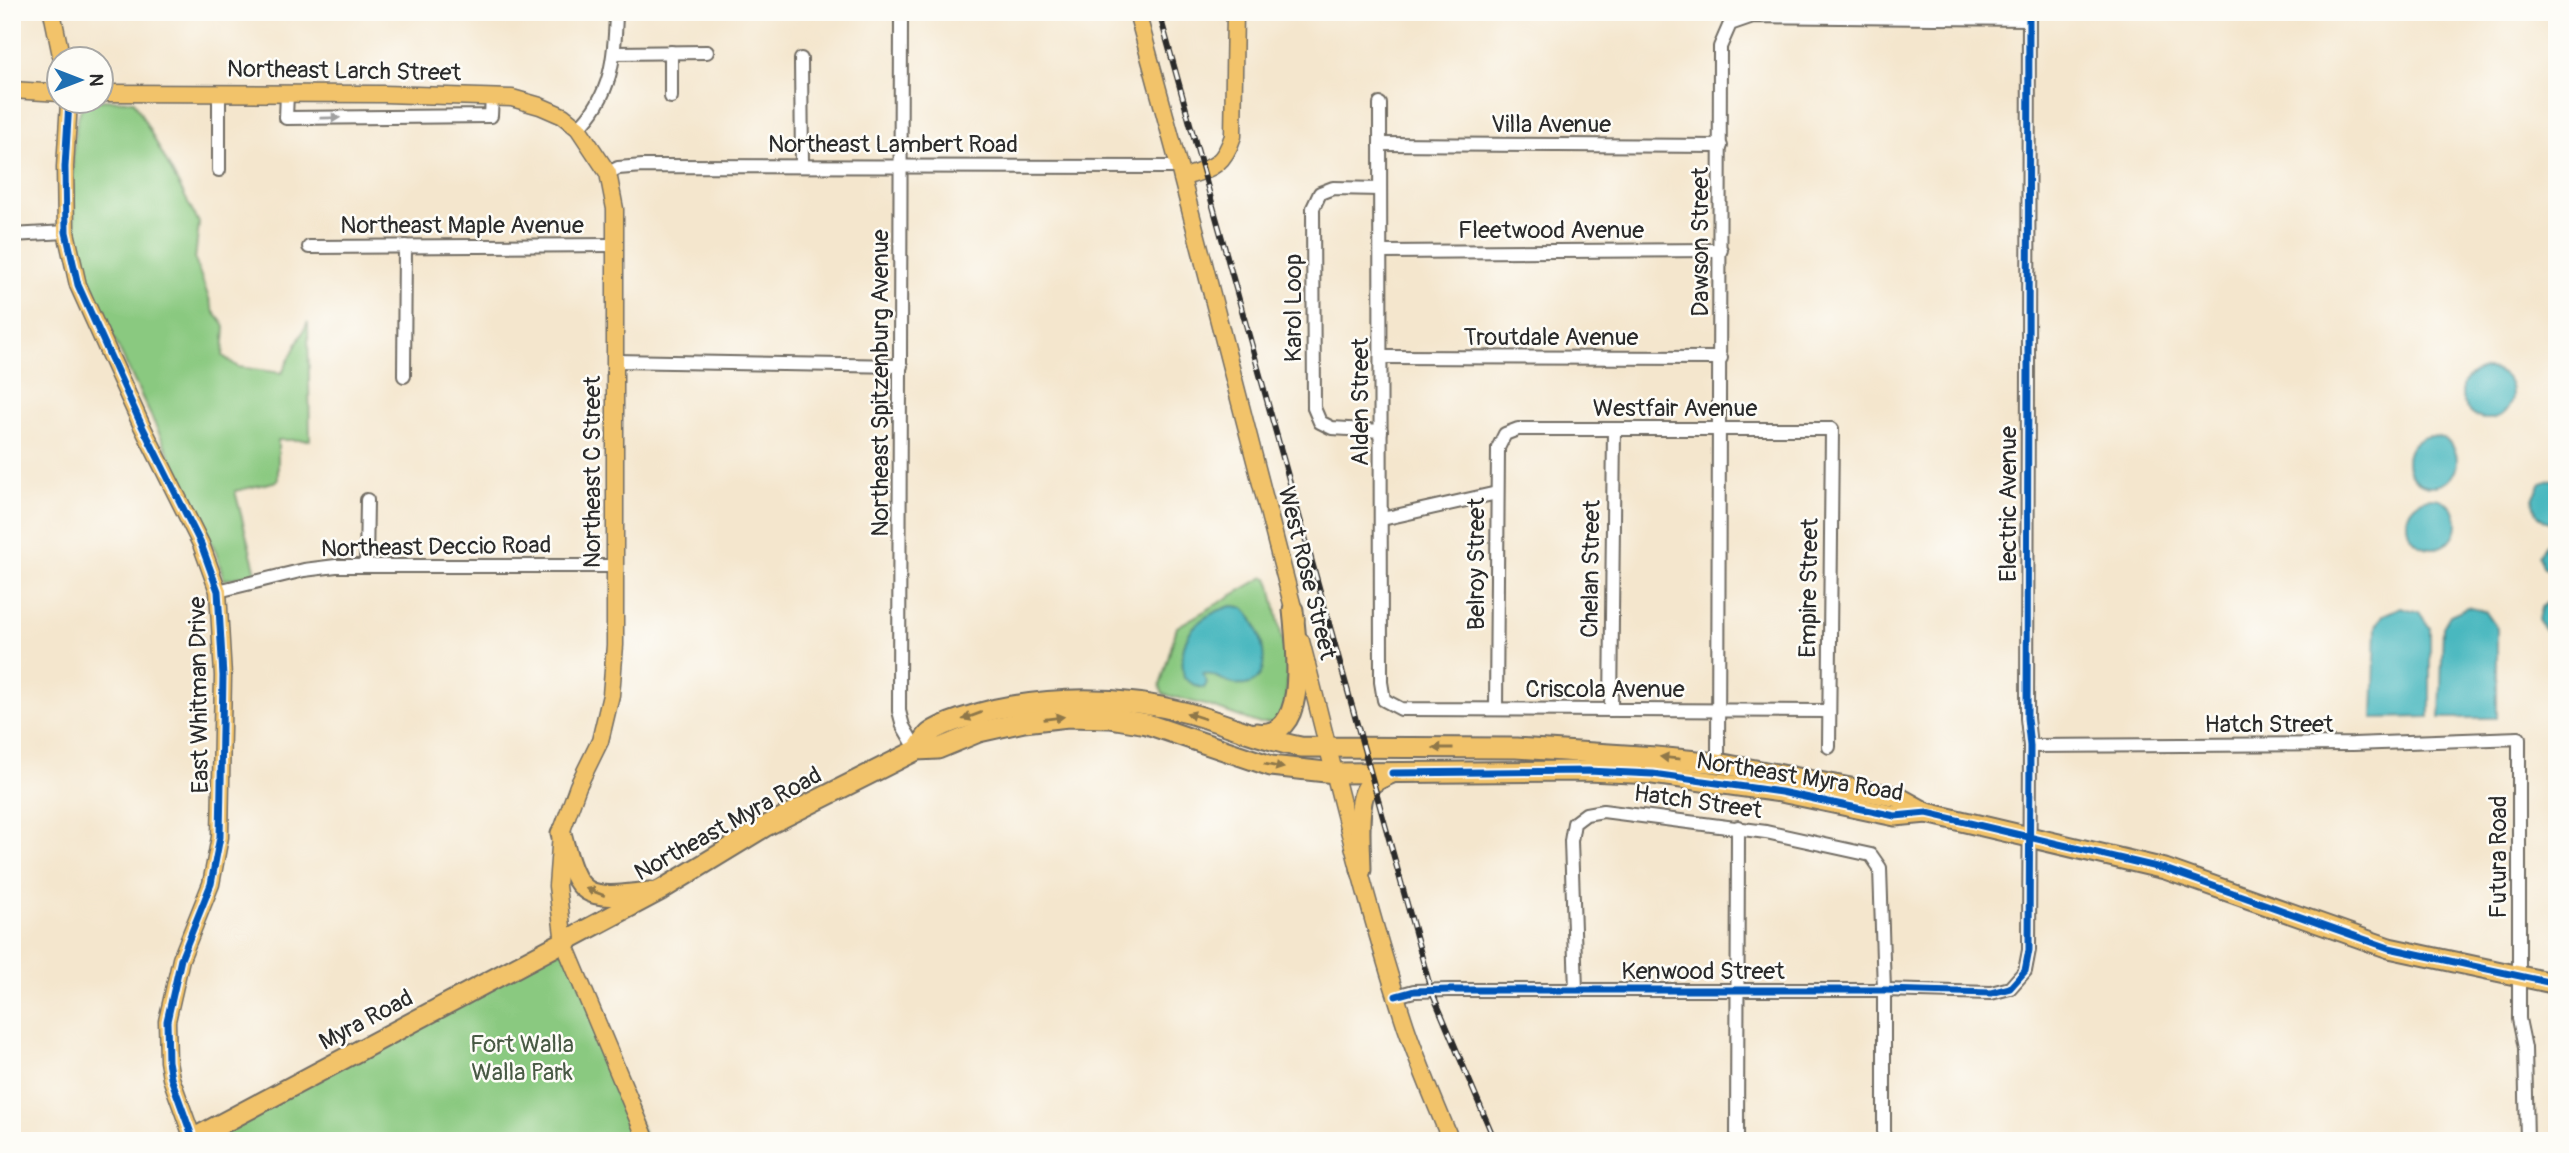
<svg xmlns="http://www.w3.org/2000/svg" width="2569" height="1153" viewBox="0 0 2569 1153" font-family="Pangolin,sans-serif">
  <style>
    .green { fill: #8ac980; stroke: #5a7a56; stroke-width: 2 }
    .water { fill: #49b8bf; stroke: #3a7275; stroke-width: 2 }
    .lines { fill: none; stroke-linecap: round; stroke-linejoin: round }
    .minor-casing { stroke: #716c64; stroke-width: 16 }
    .major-casing { stroke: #716c64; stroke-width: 19 }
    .highway-casing { stroke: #716c64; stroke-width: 23 }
    .minor { stroke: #fff; stroke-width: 12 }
    .major { stroke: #f2c36a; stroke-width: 16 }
    .highway { stroke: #f2c36a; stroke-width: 19 }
    .rail-casing { stroke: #2b2b2b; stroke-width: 6 }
    .rail { stroke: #fdfcf7; stroke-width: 3.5; stroke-dasharray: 10; stroke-linecap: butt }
    .cycleway-casing { stroke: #fdfcf7; stroke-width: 11 }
    .cycleway { stroke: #0057b8; stroke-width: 7 }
    .oneway { fill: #a0a0a0 }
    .oneway2 { fill: #8e774a }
    .labels { text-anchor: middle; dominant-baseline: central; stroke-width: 5; stroke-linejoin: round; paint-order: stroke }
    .street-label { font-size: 24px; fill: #2b2b2b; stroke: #fdfcf7 }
    .park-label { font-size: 24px; fill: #485a44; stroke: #fdfcf7 }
  </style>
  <rect width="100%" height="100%" fill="#fdfcf7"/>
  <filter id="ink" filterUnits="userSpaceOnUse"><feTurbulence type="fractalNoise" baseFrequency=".0143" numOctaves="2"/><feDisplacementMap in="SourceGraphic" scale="14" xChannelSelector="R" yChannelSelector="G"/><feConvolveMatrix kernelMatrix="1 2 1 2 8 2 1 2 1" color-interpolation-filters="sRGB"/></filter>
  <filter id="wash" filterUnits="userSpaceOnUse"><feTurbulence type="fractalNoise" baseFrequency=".00686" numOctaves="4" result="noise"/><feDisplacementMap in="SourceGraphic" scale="28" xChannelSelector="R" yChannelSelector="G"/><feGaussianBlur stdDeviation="1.57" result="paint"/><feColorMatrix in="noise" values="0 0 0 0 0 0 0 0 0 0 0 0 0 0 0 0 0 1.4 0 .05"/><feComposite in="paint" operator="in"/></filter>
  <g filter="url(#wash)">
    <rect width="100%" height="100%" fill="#f4e6cd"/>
    <!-- green -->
    <g class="green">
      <path d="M102,100L134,101L199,223L195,260L214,312L225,326L223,356L238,367L282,373L308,322L310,440H278V481L235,491L256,573L224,580L216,552L95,299C90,285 82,271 79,257C73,225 67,132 83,105Z"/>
      <path d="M1264,577L1268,578L1271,585L1288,668L1286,706L1273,723H1257L1212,707L1163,694L1160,686L1177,627Z"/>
      <path d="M564,943L647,1141H184Z"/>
    </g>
    <!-- water -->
    <g class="water">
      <circle cx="2487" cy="394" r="25"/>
      <circle cx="2432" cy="461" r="25"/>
      <path d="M2557,478V523H2556C2541,522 2533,513 2533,498L2541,483Z"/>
      <circle cx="2432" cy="523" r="25"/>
      <path d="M2557,541V571H2550L2543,566L2539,555L2546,544Z"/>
      <path d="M2548,602H2557V631L2545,630L2538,619L2541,607Z"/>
      <path d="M1231,606C1236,606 1242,606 1246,610C1261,625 1277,681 1245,685C1231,687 1216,674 1203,673L1207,683L1204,688L1196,686L1184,678C1177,637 1193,618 1231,606Z"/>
      <path d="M2401,607L2419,612L2430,628V717L2373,718L2376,626L2383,615Z"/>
      <path d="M2468,607L2486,612L2497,628V718H2440L2443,627L2450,615Z"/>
    </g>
  </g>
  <g filter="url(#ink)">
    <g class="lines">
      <defs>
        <g id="minor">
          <path d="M901,12L899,711L903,726L917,750"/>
          <path d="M671,52V97"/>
          <path d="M615,53L707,52"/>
          <path d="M801,59L802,165"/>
          <path d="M287,93L286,118L491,116L492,96"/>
          <path d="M1380,104L1381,682L1384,700L1401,709L1829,711"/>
          <path d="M578,128C612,96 615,56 616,12"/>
          <path d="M1380,144L1721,146"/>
          <path d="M219,170V93"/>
          <path d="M608,173L618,168L643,166L1179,167"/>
          <path d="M1380,189L1333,188L1320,193L1313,208L1314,408L1320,422L1332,428L1381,431"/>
          <path d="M12,235L66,232"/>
          <path d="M309,247L614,245"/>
          <path d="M1381,252L1721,250"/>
          <path d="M1381,357L1721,358"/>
          <path d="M615,361L901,366"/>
          <path d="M404,376L405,246"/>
          <path d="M1382,519L1497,493"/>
          <path d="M366,565L367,500"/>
          <path d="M218,591L304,570L336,566H615"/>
          <path d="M1496,709L1498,448L1505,434L1518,429H1832L1829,747"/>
          <path d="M1611,710L1614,429"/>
          <path d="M2030,746L2353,744L2519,738V1019L2525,1048L2527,1141"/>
          <path d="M1718,763L1720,47L1730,24L1753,16L2029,19"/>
          <path d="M1576,990L1571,841L1574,823L1586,814L1603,811L1766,832L1871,855L1880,868L1884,990V1141"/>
          <path d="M1396,996L1414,991L1449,990H1884L1991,993L2010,988L2025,971L2029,950L2030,746L2027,718L2029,12"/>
          <path d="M1737,1141L1738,827"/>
        </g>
        <g id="major">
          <path d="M52,12L62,60"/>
          <path d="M1137,12L1179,167L1296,619"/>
          <path d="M12,90L60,93"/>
          <path d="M102,93L384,94L512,98L540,106L563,116L578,128L608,173L615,209V645L611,695L600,741L578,786L561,833L557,886L564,943L647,1141"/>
          <path d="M69,102L65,167L66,232L78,285L141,424L201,544L218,591L223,676L220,837L211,884L181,959L167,1021L168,1061L171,1078L193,1139"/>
          <path d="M1182,178C1211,168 1223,167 1233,136L1235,12"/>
          <path d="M1301,641C1334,770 1364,900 1406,1027C1419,1065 1435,1103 1451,1141"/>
        </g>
        <g id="highway">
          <path d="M1256,733C1311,741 1296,644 1293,610"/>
          <path d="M917,750C921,745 925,737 930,733C943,723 979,713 996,709C1059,696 1124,696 1188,713C1226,723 1261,740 1301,747L1516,748L1656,757L1718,763L1898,797L1927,813L2165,869L2389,948L2557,984"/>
          <path d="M561,833C578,899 584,900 650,892"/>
          <path d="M1361,870C1361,850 1356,804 1367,788C1373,781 1381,778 1390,774"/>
          <path d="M189,1141L661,890L766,826L917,750L938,749L979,732L1024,722L1068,717L1110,718L1147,724L1271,766L1335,773L1588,771L1653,774L1781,792L1895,816L1927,813"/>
        </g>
      </defs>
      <!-- minor casing -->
      <use href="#minor" class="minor-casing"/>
      <!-- major casing -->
      <use href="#major" class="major-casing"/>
      <!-- highway casing -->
      <use href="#highway" class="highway-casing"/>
      <!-- minor -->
      <use href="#minor" class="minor"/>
      <!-- major -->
      <use href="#major" class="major"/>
      <!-- highway -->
      <use href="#highway" class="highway"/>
      <defs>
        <path id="rail" d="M1159,12L1431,990L1495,1141"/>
      </defs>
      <!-- rail casing -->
      <use href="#rail" class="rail-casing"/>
      <!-- rail -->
      <use href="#rail" class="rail"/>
      <defs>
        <g id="cycleway">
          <path d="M69,102L65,167L66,232L78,285L141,424L201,544L218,591L223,676L220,837L211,884L181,959L167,1021L168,1061L171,1078L193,1139"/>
          <path d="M1392,773L1588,771L1653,774L1781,792L1895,816L1927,813L2165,869L2389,948L2557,984"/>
          <path d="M1396,996L1414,991L1449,990H1884L1991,993L2010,988L2025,971L2029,950L2030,746L2027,718L2029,12"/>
        </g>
      </defs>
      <!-- cycleway casing -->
      <use href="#cycleway" class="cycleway-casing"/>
      <!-- cycleway -->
      <use href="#cycleway" class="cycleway"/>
    </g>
    <!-- one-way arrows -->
    <defs><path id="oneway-solid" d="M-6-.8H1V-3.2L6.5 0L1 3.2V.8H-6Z" transform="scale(1.75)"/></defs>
    <use class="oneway" href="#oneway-solid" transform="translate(330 118) rotate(-1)"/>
    <g class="oneway2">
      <use href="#oneway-solid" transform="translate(972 716) rotate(160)"/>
      <use href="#oneway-solid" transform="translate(1196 716) rotate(-162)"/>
      <use href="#oneway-solid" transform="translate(1054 718) rotate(-7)"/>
      <use href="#oneway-solid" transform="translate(1443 748) rotate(180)"/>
      <use href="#oneway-solid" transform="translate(1670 758) rotate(-174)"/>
      <use href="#oneway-solid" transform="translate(1274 766) rotate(12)"/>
      <use href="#oneway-solid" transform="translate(595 892) rotate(-159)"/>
    </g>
  </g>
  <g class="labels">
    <!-- street labels -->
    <g class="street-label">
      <text transform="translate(344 71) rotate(1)">Northeast Larch Street</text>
      <text x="1551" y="124">Villa Avenue</text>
      <text x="893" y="144">Northeast Lambert Road</text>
      <text x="462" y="225">Northeast Maple Avenue</text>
      <text x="1551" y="230">Fleetwood Avenue</text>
      <text transform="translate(1700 242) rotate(-90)">Dawson Street</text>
      <text transform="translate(1293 308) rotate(-90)">Karol Loop</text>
      <text x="1551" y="337">Troutdale Avenue</text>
      <text transform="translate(880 383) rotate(-90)">Northeast Spitzenburg Avenue</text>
      <text transform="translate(1360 402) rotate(-90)">Alden Street</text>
      <text x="1675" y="408">Westfair Avenue</text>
      <text transform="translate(592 472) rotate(-90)">Northeast C Street</text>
      <text transform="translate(2008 504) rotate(-90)">Electric Avenue</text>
      <text transform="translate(436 547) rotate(-1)">Northeast Deccio Road</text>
      <text transform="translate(1476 564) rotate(-90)">Belroy Street</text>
      <text transform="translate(1591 569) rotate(-89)">Chelan Street</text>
      <text transform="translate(1307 573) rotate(76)">West Rose Street</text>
      <text transform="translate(1809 588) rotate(-89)">Empire Street</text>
      <text x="1605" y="689">Criscola Avenue</text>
      <text transform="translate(199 695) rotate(-91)">East Whitman Drive</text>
      <text x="2269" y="724">Hatch Street</text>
      <text transform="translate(1800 777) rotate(9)">Northeast Myra Road</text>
      <text transform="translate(1698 802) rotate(8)">Hatch Street</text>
      <text transform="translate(728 824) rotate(-29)">Northeast Myra Road</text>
      <text transform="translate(2498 857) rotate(-90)">Futura Road</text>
      <text x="1703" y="971">Kenwood Street</text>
      <text transform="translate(366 1020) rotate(-28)">Myra Road</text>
    </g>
    <!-- park labels -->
    <g class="park-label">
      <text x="522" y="1044">Fort Walla<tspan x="522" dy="28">Walla Park</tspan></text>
    </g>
  </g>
  <!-- margin -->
  <rect width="2569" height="1153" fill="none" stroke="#fdfcf7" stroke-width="42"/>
  <!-- north arrow -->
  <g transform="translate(80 80) rotate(90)"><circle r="33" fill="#fdfcf7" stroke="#a9a8a5" stroke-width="2"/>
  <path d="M0-5L12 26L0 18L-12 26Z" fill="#1f6fb2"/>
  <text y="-10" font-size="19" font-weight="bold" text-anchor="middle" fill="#2b2b2b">N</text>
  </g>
</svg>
